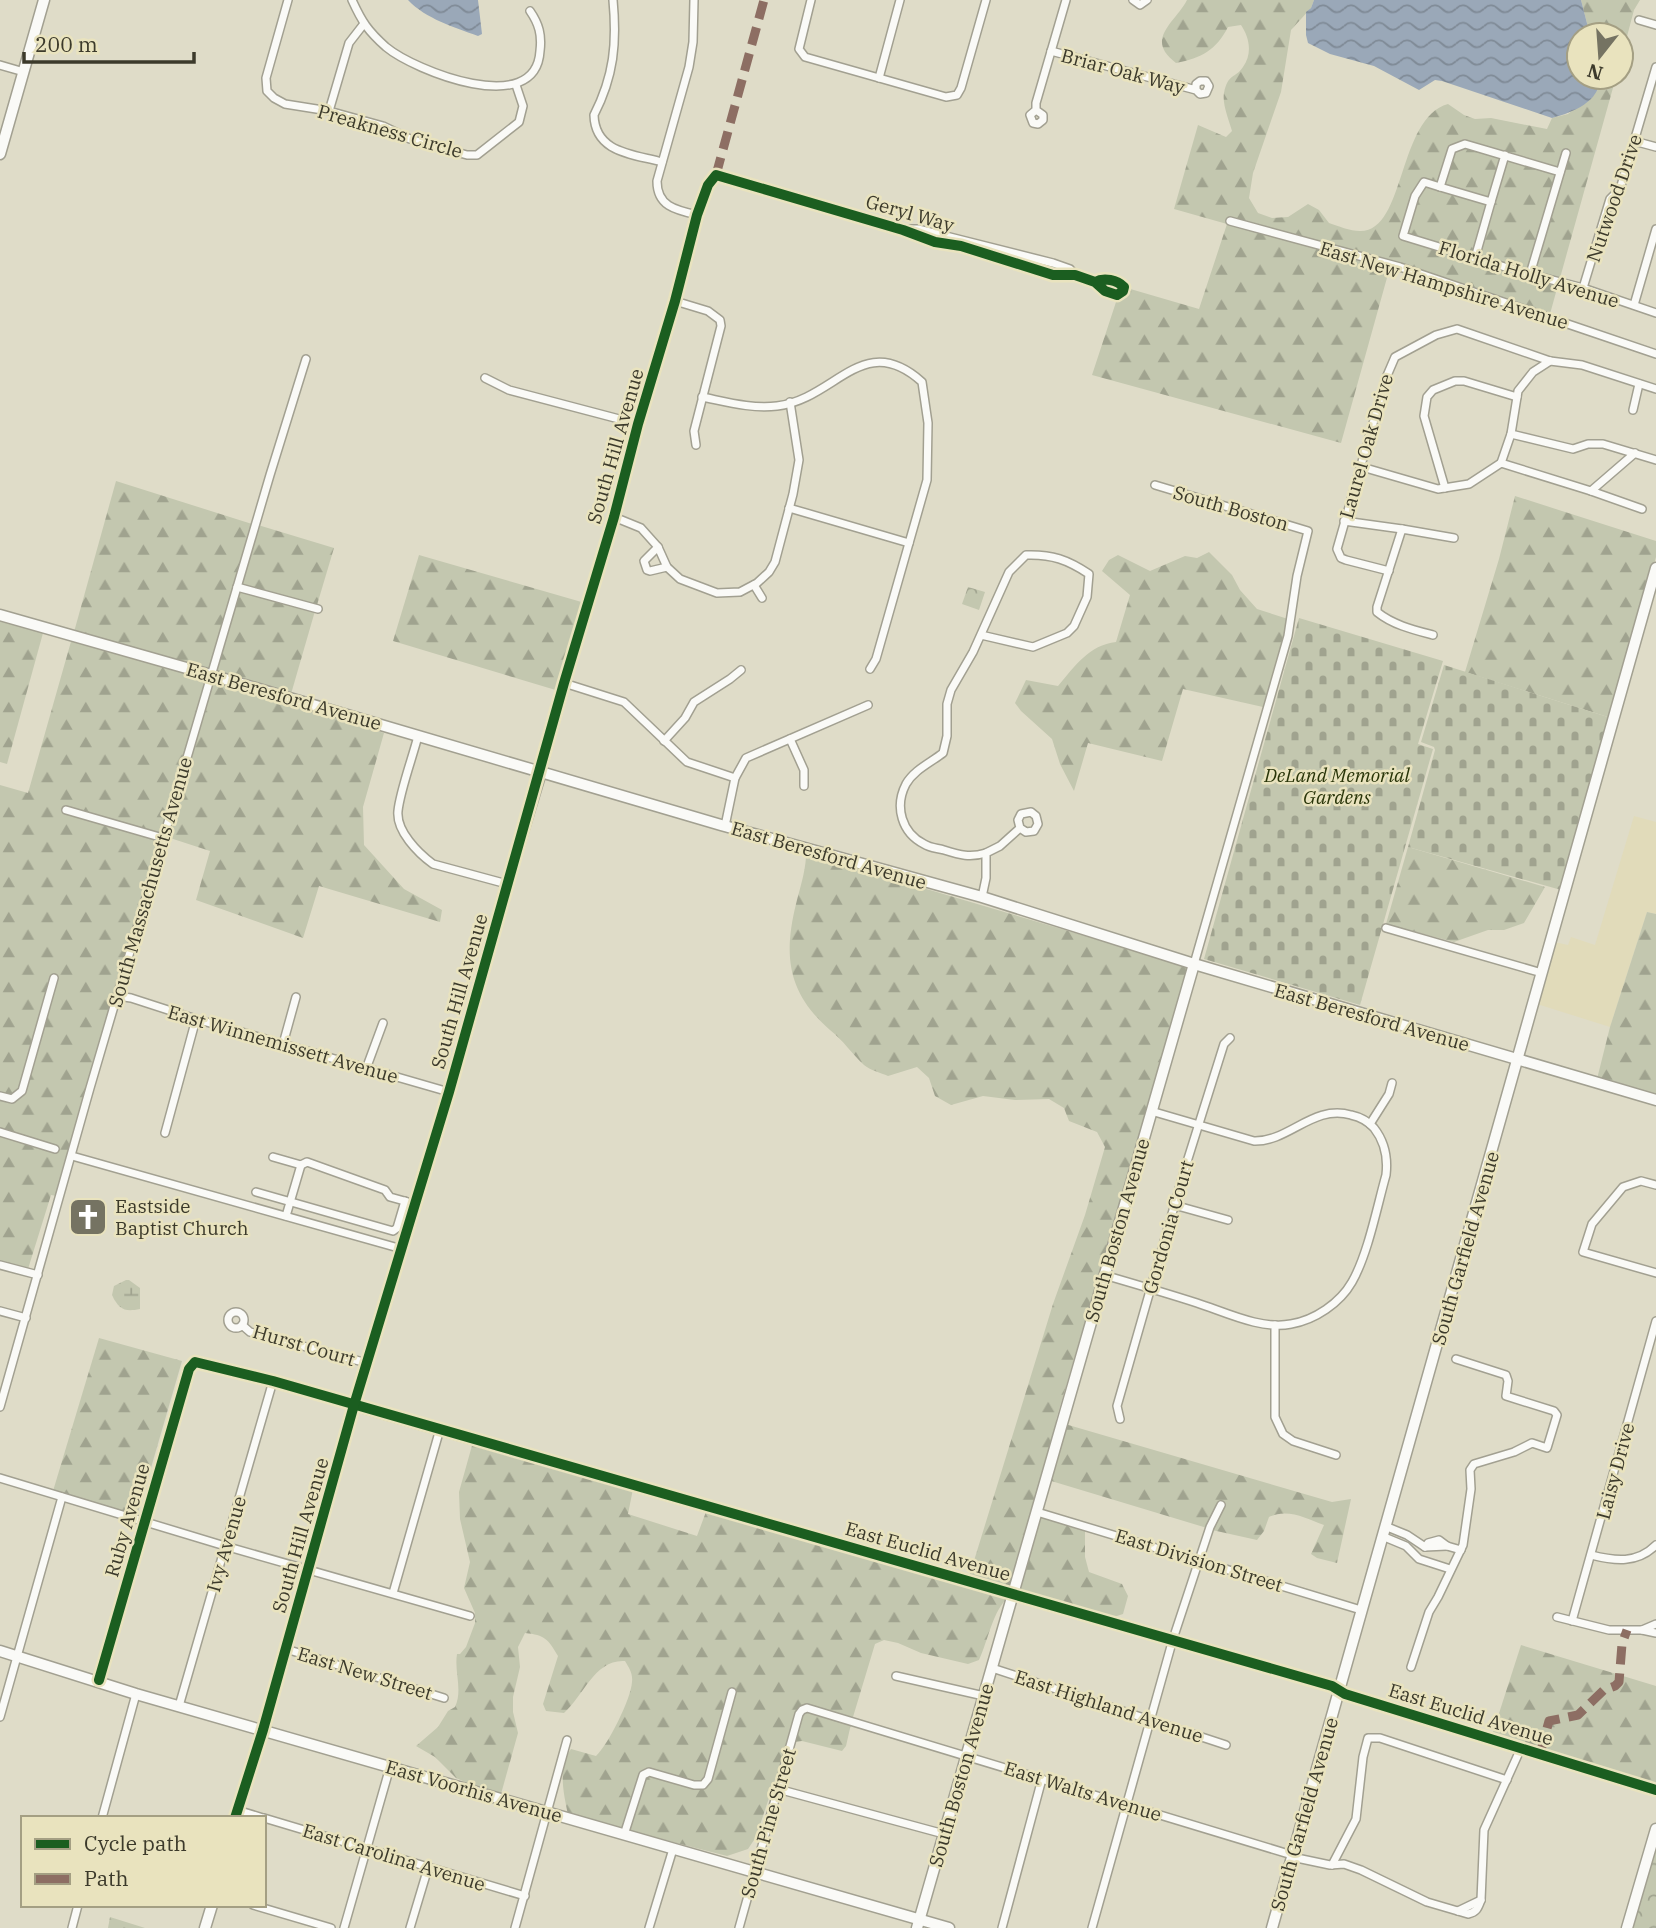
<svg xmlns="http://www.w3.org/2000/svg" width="1656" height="1928" viewBox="0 0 1656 1928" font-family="'IBM Plex Serif',serif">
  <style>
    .built { fill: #e1dbba }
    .forest { fill: url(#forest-firs) }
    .wetland { fill: url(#wetland-marsh) }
    .cemetery { fill: url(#cemetery-stones) }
    .park { fill: url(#park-crowns) }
    .water { fill: url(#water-waves) }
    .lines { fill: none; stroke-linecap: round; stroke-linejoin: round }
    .street-casing { stroke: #a2a091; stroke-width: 10 }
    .secondary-casing { stroke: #a2a091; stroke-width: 13 }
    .street { stroke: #fafaf7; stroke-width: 7 }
    .secondary { stroke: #fafaf7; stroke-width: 10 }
    .quiet { stroke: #8d6e63; stroke-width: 9; stroke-dasharray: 18 9; stroke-linecap: butt }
    .cycleway-casing { stroke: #e9e3be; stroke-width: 15 }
    .cycleway { stroke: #1b5e20; stroke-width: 10 }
    .labels { text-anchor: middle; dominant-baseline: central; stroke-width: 5; stroke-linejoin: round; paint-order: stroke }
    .street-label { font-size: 19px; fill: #3c3a2b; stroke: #e9e3be }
    .park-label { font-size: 19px; font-style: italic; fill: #293509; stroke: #e9e3be }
    .poi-label { font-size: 19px; fill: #3c3a2b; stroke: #e9e3be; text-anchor: start }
  </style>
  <defs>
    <pattern id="forest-firs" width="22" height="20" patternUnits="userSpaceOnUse" patternTransform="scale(1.75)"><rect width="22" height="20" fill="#c3c7af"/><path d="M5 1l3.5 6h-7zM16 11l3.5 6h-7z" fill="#a0a38f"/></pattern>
    <pattern id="wetland-marsh" width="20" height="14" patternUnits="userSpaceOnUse" patternTransform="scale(1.75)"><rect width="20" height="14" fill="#c3c7af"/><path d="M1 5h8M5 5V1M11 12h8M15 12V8" fill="none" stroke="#a0a38f"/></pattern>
    <pattern id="cemetery-stones" width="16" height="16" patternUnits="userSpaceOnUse" patternTransform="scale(1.75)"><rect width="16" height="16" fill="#c3c7af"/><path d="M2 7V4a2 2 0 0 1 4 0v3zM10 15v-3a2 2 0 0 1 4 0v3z" fill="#a0a38f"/></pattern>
    <pattern id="park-crowns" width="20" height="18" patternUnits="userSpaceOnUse" patternTransform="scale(1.75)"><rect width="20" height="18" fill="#c3c7af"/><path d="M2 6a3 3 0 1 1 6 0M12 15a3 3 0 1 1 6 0" fill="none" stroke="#a0a38f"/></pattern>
    <pattern id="water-waves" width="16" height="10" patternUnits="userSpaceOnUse" patternTransform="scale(1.75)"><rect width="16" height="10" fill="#9aa8b8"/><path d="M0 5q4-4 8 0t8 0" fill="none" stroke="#7f8a96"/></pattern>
  </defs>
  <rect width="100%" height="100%" fill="#dfdcc8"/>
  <!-- built -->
  <path class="built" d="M1634,816L1656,822V914L1647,912L1610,1027L1537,1004L1554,942L1568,945L1571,937L1595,945Z"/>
  <!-- forest -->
  <g class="forest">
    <path d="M1187,0H1314L1311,8L1291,30L1281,92L1253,173L1249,198L1258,213L1272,218L1288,217L1308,204L1319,210L1329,223C1338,226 1350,231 1360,231C1406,232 1397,118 1448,104L1464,115L1475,119L1491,118L1547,129L1552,118L1568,114L1600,88L1601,77H1616L1560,278L1534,271L1569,150L1564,149L1558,168L1466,141C1446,143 1444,166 1439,183L1422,179L1413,194L1399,238L1517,275L1558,285L1550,314L1390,267L1341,443L1092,375L1117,299L1122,297L1127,288L1199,309L1227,224L1174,209L1198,125L1226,137L1232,131C1229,120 1222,104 1224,93C1228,73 1235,79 1243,67C1253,53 1249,37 1241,25L1228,27C1216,50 1202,58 1176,63C1144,39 1175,23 1187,0Z"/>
    <path d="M1581,0H1640L1634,10L1621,59V35H1590Z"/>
    <path d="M1465,147L1501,158L1489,199L1444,185L1455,151Z"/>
    <path d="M1506,159L1557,174L1528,270L1479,255Z"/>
    <path d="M1425,186L1487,205L1474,254L1406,234L1417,197Z"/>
    <path d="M116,481L252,524L209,670L74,632Z"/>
    <path d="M1515,496L1656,541V557L1611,718L1465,672L1499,559Z"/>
    <path d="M258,525L334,548L317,605L241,584Z"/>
    <path d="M1209,552L1232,575L1240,590L1257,609L1288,619L1285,636L1263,707L1183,689L1162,761L1088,743L1074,791L1060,764L1052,739L1021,711L1015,703L1026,680L1058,686C1075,666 1089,645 1116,642L1130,595L1102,571L1109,560L1118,555L1150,571L1185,556L1197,558Z"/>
    <path d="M419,555L585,603L559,691L393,641Z"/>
    <path d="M239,591L315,611L291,694L215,672Z"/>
    <path d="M0,621L43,633L7,764L0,762Z"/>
    <path d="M72,638L207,677L161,834L64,806L63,812L160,840L57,1196L51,1195L28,1269L0,1262V1135L57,1153L59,1147L0,1129V1099L12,1102L25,1092L57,976L52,974L20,1090L12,1095L0,1093V785L28,793Z"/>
    <path d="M212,681L384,733L363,807L364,845L404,889L442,910L440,922L319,886L303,938L196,900L210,851L167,837Z"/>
    <path d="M1408,847L1545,887L1524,923L1504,930H1488L1454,942L1386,924Z"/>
    <path d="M806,857L852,867L1190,967L1056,1420L1059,1422L1043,1479H1041L1032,1508L1034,1510L1011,1589L969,1577L1053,1304L1085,1215L1105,1147L1097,1132L1069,1121L1064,1108L1049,1099L1015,1100L983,1096L951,1105L935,1096L929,1078L917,1067L888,1076C881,1073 870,1070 864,1065C852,1054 843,1040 830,1030C788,993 783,957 796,904C800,888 805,873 806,857Z"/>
    <path d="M1647,912L1656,914V1097L1597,1079L1610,1027Z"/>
    <path d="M99,1338L182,1361L137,1516L53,1491Z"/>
    <path d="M1065,1424L1332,1502L1351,1499L1337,1563L1317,1558L1311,1554L1324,1525C1306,1518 1287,1508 1269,1517L1264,1531L1257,1540L1212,1530L1224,1504L1220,1501L1207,1528L1048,1480Z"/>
    <path d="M473,1442L633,1489L628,1514L697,1536L707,1509L1009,1597C993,1609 988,1641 979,1660L968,1664L921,1653L898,1643L884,1640L875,1644L853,1717L808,1705L799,1708L756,1837L748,1849L727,1856L568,1815C564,1794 557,1768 571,1749L596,1756C608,1745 631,1699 632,1682C633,1673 629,1668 625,1661C595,1659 584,1695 564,1713L546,1711L543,1704L558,1656C548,1639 545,1635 525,1633L518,1647L520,1667L513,1697V1712L518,1733L501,1794L485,1791L456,1778L435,1757L416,1746L438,1727L448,1711L455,1707C463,1690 454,1672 457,1654H460L466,1647L475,1623V1613L464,1588L470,1562L460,1519L459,1492Z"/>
    <path d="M1038,1516L1085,1529V1557L1089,1572L1122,1584L1128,1596L1123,1614L1111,1618L1017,1591Z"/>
    <path d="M1521,1645L1656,1686V1786L1492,1735Z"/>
    <path d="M807,1711L851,1724L846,1746L842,1751L802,1741L794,1742L802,1715Z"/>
    <path d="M110,1917L145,1928H108Z"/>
  </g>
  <!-- wetland -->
  <path class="wetland" d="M126,1280H129L140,1288V1309C125,1312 119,1310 112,1295L114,1286Z"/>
  <!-- cemetery -->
  <g class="cemetery">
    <path d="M1299,618L1443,661L1418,744L1433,749L1360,1005L1204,959Z"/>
    <path d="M1444,665L1611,718L1561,890L1408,847L1435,750L1434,747L1421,742Z"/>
  </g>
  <!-- park -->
  <g class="park">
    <path d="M968,587L985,592L979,610L962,604Z"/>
    <path d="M1656,1840V1928H1630Z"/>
  </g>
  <!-- water -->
  <g class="water">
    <path d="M408,0H478L482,34L478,36C454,27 426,19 408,0Z"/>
    <path d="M1314,0H1581L1590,35H1579V77H1601C1599,102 1574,112 1552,118L1442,81L1435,80L1419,90L1374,66L1330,54L1308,43L1306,35V12L1311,8Z"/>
  </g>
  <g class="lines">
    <defs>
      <g id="street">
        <path d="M288,0L266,78L267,91L274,98L285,104L329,111L383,126L410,139L467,155H477L519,122L523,106L516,85"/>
        <path d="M352,0C362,22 368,31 386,47C415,71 536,119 540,51C542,35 539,24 530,11"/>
        <path d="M613,0C617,43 614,76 594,115C595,153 633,154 662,162"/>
        <path d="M694,0L693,42L689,67L657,181C657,206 675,210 697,215"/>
        <path d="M811,0L799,49L805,57L946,97L957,95L961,88L986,0"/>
        <path d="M1133,0L1140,5L1147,0"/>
        <path d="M1639,20L1656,25"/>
        <path d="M1051,51L1196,90L1200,94L1206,93L1209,86L1206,81H1200L1196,84V90"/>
        <path d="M0,65L24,72"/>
        <path d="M879,78L900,0"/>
        <path d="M1036,110L1043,115V120L1038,124L1033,123L1030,115L1036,110V103L1066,0"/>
        <path d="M329,111L349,43L363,25"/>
        <path d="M1634,141L1656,147"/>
        <path d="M1505,155L1491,202L1440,187L1452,149L1465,144L1560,172"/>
        <path d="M1440,187L1424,182L1415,196L1403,236L1518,271L1583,288L1656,313"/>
        <path d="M1230,221L1400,267L1656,354"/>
        <path d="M906,229H918L1053,263L1070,269L1075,275"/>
        <path d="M1475,258L1491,202"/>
        <path d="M1530,274L1566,153"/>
        <path d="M1583,288L1610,199L1620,189L1656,67"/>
        <path d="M675,301L708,311L720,320L721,326L694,431L696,445"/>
        <path d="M1634,305L1656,229"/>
        <path d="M485,378L509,390L638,424"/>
        <path d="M702,397C727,402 752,409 777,406C836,399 863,329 922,382L928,423L927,480L876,659L870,669"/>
        <path d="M1633,410L1639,384"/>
        <path d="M1511,434L1573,449L1588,444H1603L1656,460"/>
        <path d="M1501,463L1511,434L1518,391L1533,372L1550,361"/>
        <path d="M1362,467L1438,489L1469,484L1501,463L1591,491L1635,453"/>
        <path d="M1155,485L1308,531L1297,576L1288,636L1194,964"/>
        <path d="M1445,488L1424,416L1427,397L1433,390L1455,381H1464L1517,397"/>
        <path d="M1591,491L1642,509"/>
        <path d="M789,508L909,543"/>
        <path d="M614,517L641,528L658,547L667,567L680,579L717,593L740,592L757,583L769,572L775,562L793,494L799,460L790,402"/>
        <path d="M1344,521L1402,529"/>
        <path d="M658,547L644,561L647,570L650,571L667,567"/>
        <path d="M1389,571L1346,560L1341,558L1337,549L1386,378L1395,357L1436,335L1457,329L1550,361L1582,365L1656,389"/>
        <path d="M754,585L762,598"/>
        <path d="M237,587L318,609"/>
        <path d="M981,635L1033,647L1067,633L1074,626L1087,597L1089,574C1068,560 1052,554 1026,555L1009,572L973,652L951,690L947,704V736L943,753C930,763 914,770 906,784C894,807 902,833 924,844C930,848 937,848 944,850C960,855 970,858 986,853"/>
        <path d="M1433,635C1414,630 1393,625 1377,612V607L1402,529L1454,538"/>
        <path d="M564,683L624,702L687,762L735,778"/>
        <path d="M418,736C413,756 400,791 398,811C396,831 418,853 433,864L507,884"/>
        <path d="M790,739L804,770V786"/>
        <path d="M664,741L685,718L694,702L730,679L741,670"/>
        <path d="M541,772L638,424L675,301L697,215L708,185L716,175L903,230L935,242L961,246L1053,275H1075L1095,282L1105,291L1117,295L1123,291L1124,287C1117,280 1104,277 1095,282"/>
        <path d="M66,810L163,838"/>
        <path d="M725,826L735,778L746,758L868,705"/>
        <path d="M982,897L986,878V853L1000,846L1020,828L1018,820L1021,814L1031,812L1036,816L1038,824L1034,831L1026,832L1020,828"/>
        <path d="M1386,928L1542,973"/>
        <path d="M117,996L131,998L196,1019L449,1092"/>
        <path d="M283,1044L296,997"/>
        <path d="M366,1069L383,1023"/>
        <path d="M0,1096L12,1099L22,1091L54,978"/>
        <path d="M1370,1124L1389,1094L1392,1083"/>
        <path d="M0,1132L55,1149"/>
        <path d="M165,1133L196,1019"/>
        <path d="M72,1156L402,1249"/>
        <path d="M273,1157L301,1165L307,1162L385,1190L390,1197L408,1202"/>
        <path d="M1656,1185L1641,1181L1623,1187L1592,1224L1583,1252L1656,1273"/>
        <path d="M256,1192L393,1231L397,1228L405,1201"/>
        <path d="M1174,1205L1228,1220"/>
        <path d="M286,1216L301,1165"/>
        <path d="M0,1265L38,1275"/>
        <path d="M1104,1275C1135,1284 1166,1293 1197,1303C1225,1312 1261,1330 1291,1324C1315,1320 1340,1303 1352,1282C1368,1254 1377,1207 1386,1175C1388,1158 1385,1142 1374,1128C1368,1121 1360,1117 1351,1115C1313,1104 1289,1142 1254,1141L1151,1111"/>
        <path d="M0,1311L26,1318"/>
        <circle cx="236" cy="1320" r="8"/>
        <path d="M242,1325L250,1332L367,1363"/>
        <path d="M1275,1325V1417L1283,1434L1293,1441L1336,1455"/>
        <path d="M0,1407L90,1088L270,475L306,359"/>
        <path d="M1120,1419L1117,1406L1186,1165L1224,1044L1230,1038"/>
        <path d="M0,1478L225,1546L470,1616"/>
        <path d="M1037,1512L1361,1610"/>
        <path d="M1385,1526L1407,1535L1425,1547L1447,1546"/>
        <path d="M1382,1536L1406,1546L1419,1559L1450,1569"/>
        <path d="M1425,1547L1428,1543L1439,1540L1447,1546L1461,1550"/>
        <path d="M1591,1555C1615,1561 1637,1564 1656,1545"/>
        <path d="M393,1593L440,1429"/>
        <path d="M1557,1617L1609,1630H1642"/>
        <path d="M1572,1621L1656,1321"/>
        <path d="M1656,1624L1642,1630L1656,1633"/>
        <path d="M286,1649L444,1698"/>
        <path d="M1411,1667L1429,1612L1438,1597L1463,1545L1471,1489L1470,1470L1474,1464L1514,1452L1532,1443L1547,1448L1557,1415L1554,1411L1506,1396L1508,1381L1506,1375L1456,1359"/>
        <path d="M992,1668L1226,1745"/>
        <path d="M896,1676L984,1696"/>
        <path d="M99,1680L189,1369L195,1362L354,1405"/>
        <path d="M179,1706L273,1381"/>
        <path d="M0,1717L62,1497"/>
        <path d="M778,1789L944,1834"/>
        <path d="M237,1810L263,1818"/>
        <path d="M102,1818L136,1694"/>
        <path d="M264,1818L525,1896"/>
        <path d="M624,1835L643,1775L649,1772L694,1785H703L708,1779L732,1692"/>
        <path d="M1292,1857L1330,1865L1344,1864L1361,1870L1427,1902L1468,1914C1477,1912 1478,1908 1481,1900L1484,1830L1521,1748"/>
        <path d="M1332,1865L1356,1819L1363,1757L1368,1738H1380L1507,1780"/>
        <path d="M253,1905L331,1928"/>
        <path d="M1458,1911L1481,1900"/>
        <path d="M72,1928L78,1905"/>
        <path d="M344,1928L390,1767"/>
        <path d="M410,1928L428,1868"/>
        <path d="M515,1928L567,1740"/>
        <path d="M649,1928L673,1849"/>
        <path d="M739,1928L799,1714L802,1710L807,1708L1292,1855"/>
        <path d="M1002,1928L1042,1779"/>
        <path d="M1092,1928L1173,1639L1210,1527L1221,1505"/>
      </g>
      <g id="secondary">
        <path d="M0,154L44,0"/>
        <path d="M0,615L211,675L721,825L982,897L1194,964L1656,1100"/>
        <path d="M354,1405L1332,1686L1345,1694L1656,1790"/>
        <path d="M0,1651L136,1694L949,1928"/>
        <path d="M235,1818L263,1730L354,1405L449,1092L507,884L541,772"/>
        <path d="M205,1928L212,1905"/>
        <path d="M917,1928L1194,964"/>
        <path d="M1272,1928L1656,568"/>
        <path d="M1627,1928L1656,1829"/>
      </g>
    </defs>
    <!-- street casing -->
    <use href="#street" class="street-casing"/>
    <!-- secondary casing -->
    <use href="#secondary" class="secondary-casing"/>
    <!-- street -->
    <use href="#street" class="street"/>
    <!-- secondary -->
    <use href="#secondary" class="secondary"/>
    <!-- quiet -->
    <g class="quiet">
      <path d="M716,175L764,0"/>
      <path d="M1540,1754L1549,1721L1578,1715L1604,1690L1615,1686L1619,1682L1622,1644L1627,1630"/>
    </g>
    <defs>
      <g id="cycleway">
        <path d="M99,1680L189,1369L195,1362L273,1381L1332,1686L1345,1694L1656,1790"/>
        <path d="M235,1818L263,1730L354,1405L449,1092L564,683L614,517L638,424L675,301L697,215L708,185L716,175L903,230L935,242L961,246L1053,275H1075L1095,282L1105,291L1117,295L1123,291L1124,287C1117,280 1104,277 1095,282"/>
      </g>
    </defs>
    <!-- cycleway casing -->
    <use href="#cycleway" class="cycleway-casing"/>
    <!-- cycleway -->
    <use href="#cycleway" class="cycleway"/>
  </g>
  <!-- icons -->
  <defs>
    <symbol id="church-square" viewBox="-11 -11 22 22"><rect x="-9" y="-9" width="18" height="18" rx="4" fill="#757362" stroke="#e9e3be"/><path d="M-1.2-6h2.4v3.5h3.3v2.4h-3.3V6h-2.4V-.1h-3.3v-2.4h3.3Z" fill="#fff"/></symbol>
  </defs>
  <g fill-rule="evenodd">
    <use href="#church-square" x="66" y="1195" width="44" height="44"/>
  </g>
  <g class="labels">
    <!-- street labels -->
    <g class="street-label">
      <text transform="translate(1123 71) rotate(15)">Briar Oak Way</text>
      <text transform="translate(390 131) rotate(16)">Preakness Circle</text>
      <text transform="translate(1614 198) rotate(-71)">Nutwood Drive</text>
      <text transform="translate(910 213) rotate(16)">Geryl Way</text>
      <text transform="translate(1529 274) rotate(17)">Florida Holly Avenue</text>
      <text transform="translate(1444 285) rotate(17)">East New Hampshire Avenue</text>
      <text transform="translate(615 446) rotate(-74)">South Hill Avenue</text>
      <text transform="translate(1366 446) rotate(-74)">Laurel Oak Drive</text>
      <text transform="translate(1231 508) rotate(16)">South Boston</text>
      <text transform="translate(284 696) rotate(16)">East Beresford Avenue</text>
      <text transform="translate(829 855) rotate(16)">East Beresford Avenue</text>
      <text transform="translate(150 882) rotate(-74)">South Massachusetts Avenue</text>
      <text transform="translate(459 991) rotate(-74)">South Hill Avenue</text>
      <text transform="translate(1372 1017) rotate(16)">East Beresford Avenue</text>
      <text transform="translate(283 1044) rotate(16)">East Winnemissett Avenue</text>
      <text transform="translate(1168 1227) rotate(-74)">Gordonia Court</text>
      <text transform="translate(1117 1230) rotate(-74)">South Boston Avenue</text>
      <text transform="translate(1465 1248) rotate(-74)">South Garfield Avenue</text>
      <text transform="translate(304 1345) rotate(16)">Hurst Court</text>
      <text transform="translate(1615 1471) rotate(-75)">Laisy Drive</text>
      <text transform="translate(127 1520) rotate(-74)">Ruby Avenue</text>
      <text transform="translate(300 1535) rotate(-74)">South Hill Avenue</text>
      <text transform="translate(226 1544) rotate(-74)">Ivy Avenue</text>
      <text transform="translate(928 1551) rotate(16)">East Euclid Avenue</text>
      <text transform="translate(1199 1560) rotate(17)">East Division Street</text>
      <text transform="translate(365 1673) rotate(17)">East New Street</text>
      <text transform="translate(1109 1706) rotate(18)">East Highland Avenue</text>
      <text transform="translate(1471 1714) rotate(17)">East Euclid Avenue</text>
      <text transform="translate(961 1775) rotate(-74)">South Boston Avenue</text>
      <text transform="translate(474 1791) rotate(16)">East Voorhis Avenue</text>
      <text transform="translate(1083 1791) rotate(17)">East Walts Avenue</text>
      <text transform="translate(1304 1814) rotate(-74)">South Garfield Avenue</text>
      <text transform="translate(768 1823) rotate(-74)">South Pine Street</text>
      <text transform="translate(394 1857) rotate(17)">East Carolina Avenue</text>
    </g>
    <!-- park labels -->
    <g class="park-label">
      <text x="1337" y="775">DeLand Memorial<tspan x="1337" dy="22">Gardens</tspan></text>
    </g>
    <!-- poi labels -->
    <g class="poi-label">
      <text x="115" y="1206">Eastside<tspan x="115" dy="22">Baptist Church</tspan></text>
    </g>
  </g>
  <!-- legend -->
  <rect x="21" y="1816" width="245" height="91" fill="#e9e3be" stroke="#a49f83" stroke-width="2"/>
  <rect x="35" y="1839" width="35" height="10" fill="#1b5e20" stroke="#a49f83" stroke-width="2"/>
  <text x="84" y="1851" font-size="21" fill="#3c3a2b">Cycle path</text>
  <rect x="35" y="1874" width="35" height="10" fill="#8d6e63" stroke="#a49f83" stroke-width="2"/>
  <text x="84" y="1886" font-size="21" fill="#3c3a2b">Path</text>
  <!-- north arrow -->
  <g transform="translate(1600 56) rotate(197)"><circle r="33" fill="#e9e3be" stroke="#a49f83" stroke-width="2"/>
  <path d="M0-5L12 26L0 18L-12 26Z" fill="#757362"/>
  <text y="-10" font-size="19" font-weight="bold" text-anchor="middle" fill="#3c3a2b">N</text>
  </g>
  <!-- scale -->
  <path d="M24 52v10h170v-10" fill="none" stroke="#3c3a2b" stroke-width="3.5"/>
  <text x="35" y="52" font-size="21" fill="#3c3a2b" stroke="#e9e3be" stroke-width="5" paint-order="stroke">200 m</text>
</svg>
